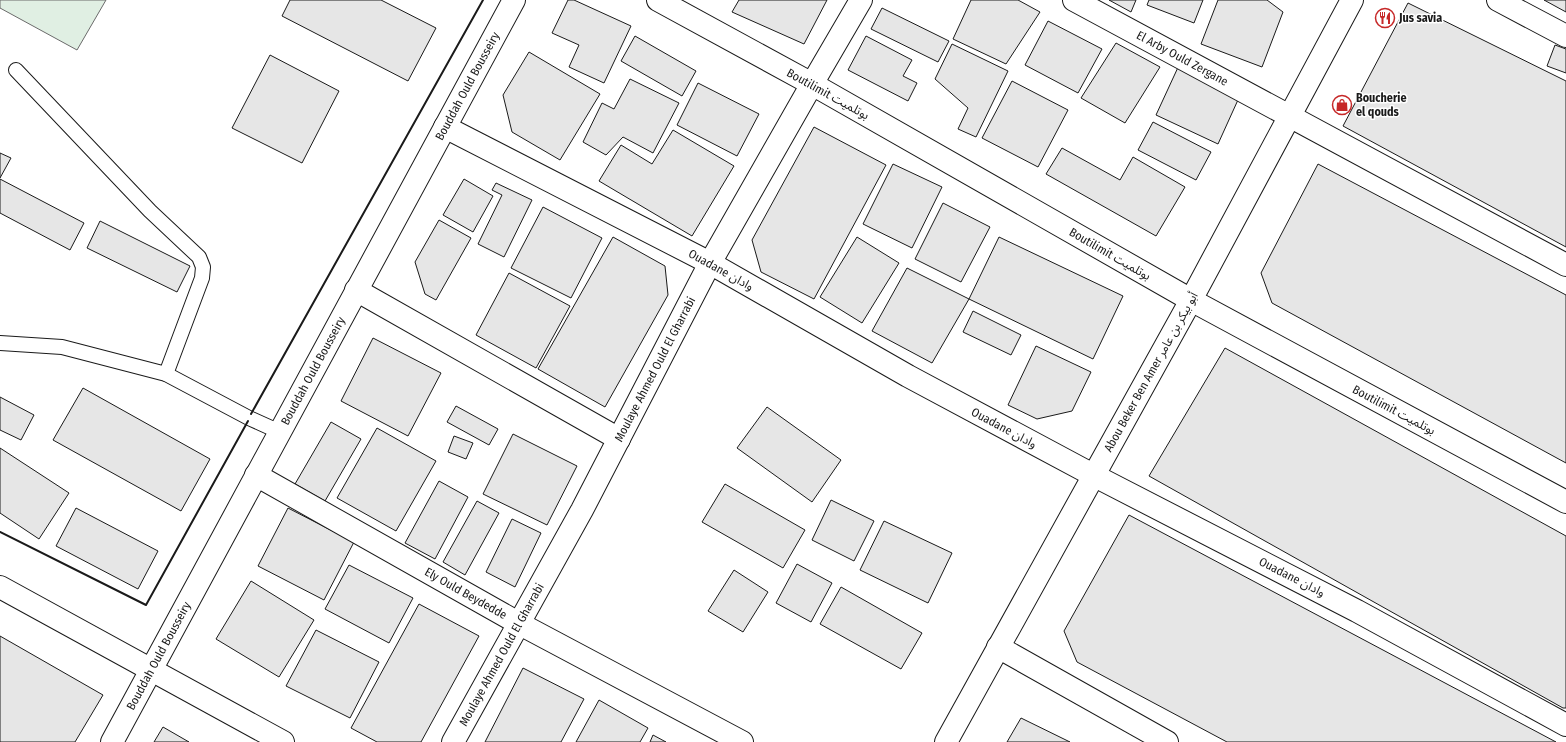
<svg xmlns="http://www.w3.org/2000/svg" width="1566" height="742" viewBox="0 0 1566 742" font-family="'Fira Sans Condensed','Noto Sans Arabic',sans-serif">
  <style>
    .garden { fill: #e0efe3; stroke: #6a6a6a }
    .building { fill: #e6e6e6; stroke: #1a1a1a }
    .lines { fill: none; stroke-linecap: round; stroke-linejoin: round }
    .service-casing { stroke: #1a1a1a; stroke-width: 16 }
    .minor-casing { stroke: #1a1a1a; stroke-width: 24 }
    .tertiary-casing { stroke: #1a1a1a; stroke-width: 24 }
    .service { stroke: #fff; stroke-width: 14 }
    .minor { stroke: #fff; stroke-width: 22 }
    .tertiary { stroke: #fff; stroke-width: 22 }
    .wall { stroke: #1a1a1a; stroke-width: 2 }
    .labels { text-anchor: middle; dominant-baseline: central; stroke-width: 3; stroke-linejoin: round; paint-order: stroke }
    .poi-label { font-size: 12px; font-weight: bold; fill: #1a1a1a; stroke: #fff; text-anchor: start }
    .street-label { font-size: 12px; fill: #1a1a1a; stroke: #fff }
  </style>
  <rect width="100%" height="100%" fill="#fff"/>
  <!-- garden -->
  <path class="garden" d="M0,0H106L77,50L0,8Z"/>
  <!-- building -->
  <g class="building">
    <path d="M290,0H381L436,28L408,81L282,16Z"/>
    <path d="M568,0H574L631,26L604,83L569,67L579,45L552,33Z"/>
    <path d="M739,0H827L804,44L732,12Z"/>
    <path d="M971,0H1018L1040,12L1006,64L953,39Z"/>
    <path d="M1109,0H1136L1131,12Z"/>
    <path d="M1149,0H1203L1194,23L1147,5Z"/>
    <path d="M1218,0H1267L1283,12L1262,67L1201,44Z"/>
    <path d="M1544,0H1566V12Z"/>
    <path d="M1408,3L1566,81V247L1343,126Z"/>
    <path d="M882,8L949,41L938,62L871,29Z"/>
    <path d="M1048,21L1102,49L1078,93L1025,65Z"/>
    <path d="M635,36L696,71L682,96L621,61Z"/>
    <path d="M866,36L912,60L903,76L917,83L908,101L848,70Z"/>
    <path d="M1116,43L1160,67L1125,123L1081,98Z"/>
    <path d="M952,44L1008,71L976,137L958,129L968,108L935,79Z"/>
    <path d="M1555,45L1566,49V73L1547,66Z"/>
    <path d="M529,52L600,94L560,160L512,132L503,95Z"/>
    <path d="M270,55L339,91L302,163L232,128Z"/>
    <path d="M1180,63L1242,91L1218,144L1156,115Z"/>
    <path d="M630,79L679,103L653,153L623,137L606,155L583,142L602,103L614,109Z"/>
    <path d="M1012,81L1068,110L1038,167L982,138Z"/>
    <path d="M698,83L759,114L737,156L677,125Z"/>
    <path d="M1153,122L1211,152L1196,180L1138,150Z"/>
    <path d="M814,127L886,165L814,299L761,272L752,240Z"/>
    <path d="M673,130L734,166L692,236L599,181L621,145L652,164Z"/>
    <path d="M1062,148L1120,180L1133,157L1185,187L1156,236L1046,174Z"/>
    <path d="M0,153L11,158L0,178Z"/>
    <path d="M893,164L942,187L912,248L863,224Z"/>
    <path d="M1318,164L1566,295V463L1272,303L1261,273Z"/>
    <path d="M0,179L84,223L70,250L0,213Z"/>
    <path d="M464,179L493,196L473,232L443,215Z"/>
    <path d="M496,183L532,200L504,257L478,244L502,195L492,190Z"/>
    <path d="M943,203L990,227L961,282L915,259Z"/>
    <path d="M543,207L602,238L571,298L511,268Z"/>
    <path d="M439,220L471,238L436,300L425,294L415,262Z"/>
    <path d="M100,221L190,266L177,292L87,248Z"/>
    <path d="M613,237L665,266L668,295L605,407L538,369Z"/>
    <path d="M857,237L899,263L862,323L820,297Z"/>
    <path d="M999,237L1123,296L1093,359L969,299Z"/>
    <path d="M907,268L969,299L932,363L872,331Z"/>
    <path d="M509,273L570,306L536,368L476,335Z"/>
    <path d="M973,311L1021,335L1011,355L963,332Z"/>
    <path d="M373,338L441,373L408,436L341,401Z"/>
    <path d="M1036,346L1091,372L1072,411L1037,419L1008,405Z"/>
    <path d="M1225,348L1566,536V708H1563L1149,476Z"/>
    <path d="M83,388L210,459L181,511L53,440Z"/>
    <path d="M0,397L34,415L21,440L0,430Z"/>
    <path d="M456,406L498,429L489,445L447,422Z"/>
    <path d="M767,407L841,460L812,502L737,448Z"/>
    <path d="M331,422L361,439L325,501L295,484Z"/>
    <path d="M377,428L436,461L396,531L337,498Z"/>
    <path d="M513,434L577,466L547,525L483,494Z"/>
    <path d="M454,436L473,443L466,459L448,452Z"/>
    <path d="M0,448L69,493L39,539L0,513Z"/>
    <path d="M439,481L468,497L435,559L405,543Z"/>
    <path d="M725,484L805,530L783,568L702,522Z"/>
    <path d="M831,500L874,521L854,561L812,540Z"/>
    <path d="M477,501L499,513L465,575L443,562Z"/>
    <path d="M76,508L158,551L138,589L56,546Z"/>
    <path d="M288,508L354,542L324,600L258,566Z"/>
    <path d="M1129,515L1556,742H1227L1077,662L1064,631Z"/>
    <path d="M512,519L541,533L515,587L486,572Z"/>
    <path d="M884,521L952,553L928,603L860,570Z"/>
    <path d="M797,564L832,583L811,622L776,603Z"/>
    <path d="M349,565L413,598L389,643L325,609Z"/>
    <path d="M734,570L768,592L743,632L708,611Z"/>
    <path d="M251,581L314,620L279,677L216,639Z"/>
    <path d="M841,587L922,633L901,669L820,624Z"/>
    <path d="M419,604L479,636L421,742H377L351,728Z"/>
    <path d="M316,630L379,662L350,718L286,686Z"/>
    <path d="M0,636L103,695L75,742H0Z"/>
    <path d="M523,668L584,699L561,742H485Z"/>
    <path d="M599,700L648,728L640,742H576Z"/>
    <path d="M1021,718L1070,742H1007Z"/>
    <path d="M163,727L189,742H154Z"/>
    <path d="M653,735L666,742H650Z"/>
  </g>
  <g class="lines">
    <defs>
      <g id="service">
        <path d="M16,70L150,211L199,257L203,267L202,278L166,374"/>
        <path d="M0,343L62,347L166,374L249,418L280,432"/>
      </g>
      <g id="minor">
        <path d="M658,0L812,84L1191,300L1566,502"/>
        <path id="s1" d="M1074,0L1566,265"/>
        <path d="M1498,0L1566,36"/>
        <path d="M445,127L710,263L908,376L1093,475L1357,611L1566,725"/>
        <path d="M356,290L619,439"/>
        <path id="s2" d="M256,475L520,624L742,742"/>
        <path d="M0,587L283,742"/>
        <path d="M998,647L1167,742"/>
        <path id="s3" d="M112,742L514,0"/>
        <path id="s4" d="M453,742L582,510L710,263L812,84L861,0"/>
      </g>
      <path id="tertiary" d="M946,742L1191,300L1352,0"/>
    </defs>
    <!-- service casing -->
    <use href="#service" class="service-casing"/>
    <!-- minor casing -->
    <use href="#minor" class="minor-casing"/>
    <!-- tertiary casing -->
    <use href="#tertiary" class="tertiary-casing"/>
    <!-- service -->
    <use href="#service" class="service"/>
    <!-- minor -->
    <use href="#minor" class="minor"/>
    <!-- tertiary -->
    <use href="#tertiary" class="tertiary"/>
    <!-- wall -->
    <g class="wall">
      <path d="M251,414L483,0"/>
      <path d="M0,532L146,605L248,421"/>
    </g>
  </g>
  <!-- icons -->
  <defs>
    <symbol id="restaurant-ring" viewBox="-11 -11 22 22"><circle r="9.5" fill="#fff" stroke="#c62828" stroke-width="1.5"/><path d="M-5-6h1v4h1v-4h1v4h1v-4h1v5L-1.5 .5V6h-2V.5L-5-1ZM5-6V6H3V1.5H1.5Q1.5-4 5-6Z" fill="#c62828"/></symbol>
    <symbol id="shop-ring" viewBox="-11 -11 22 22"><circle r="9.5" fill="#fff" stroke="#c62828" stroke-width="1.5"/><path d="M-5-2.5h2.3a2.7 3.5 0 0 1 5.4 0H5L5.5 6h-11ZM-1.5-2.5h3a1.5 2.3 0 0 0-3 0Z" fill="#c62828"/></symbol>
  </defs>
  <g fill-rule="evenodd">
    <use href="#restaurant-ring" x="1374" y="7" width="22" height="22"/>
    <use href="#shop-ring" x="1331" y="94" width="22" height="22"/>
  </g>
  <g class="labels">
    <!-- poi labels -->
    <g class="poi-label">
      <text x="1399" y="18">Jus savia</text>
      <text x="1356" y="98">Boucherie<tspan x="1356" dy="14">el qouds</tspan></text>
    </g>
    <!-- street labels -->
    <g class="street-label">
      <text stroke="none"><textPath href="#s1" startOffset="123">El Arby Ould Zergane</textPath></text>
      <text stroke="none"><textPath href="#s3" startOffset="746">Bouddah Ould Bousseiry</textPath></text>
      <text transform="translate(828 94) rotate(29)">Boutilimit بوتلميت</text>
      <text transform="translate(1110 254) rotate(30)">Boutilimit بوتلميت</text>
      <text transform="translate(721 270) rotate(29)">Ouadane وادان</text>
      <text stroke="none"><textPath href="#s4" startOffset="424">Moulaye Ahmed Ould El Gharrabi</textPath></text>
      <text stroke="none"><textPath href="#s3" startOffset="422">Bouddah Ould Bousseiry</textPath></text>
      <text transform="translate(1151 372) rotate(-61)">Abou Beker Ben Amer أبو بيكر بن عامر</text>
      <text transform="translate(1394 410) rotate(28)">Boutilimit بوتلميت</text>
      <text transform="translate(1004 428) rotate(28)">Ouadane وادان</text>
      <text transform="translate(1292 577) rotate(27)">Ouadane وادان</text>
      <text stroke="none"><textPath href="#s2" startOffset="241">Ely Ould Beydedde</textPath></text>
      <text stroke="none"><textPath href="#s4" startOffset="100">Moulaye Ahmed Ould El Gharrabi</textPath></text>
      <text stroke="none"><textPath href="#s3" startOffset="98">Bouddah Ould Bousseiry</textPath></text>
    </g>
  </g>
</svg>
